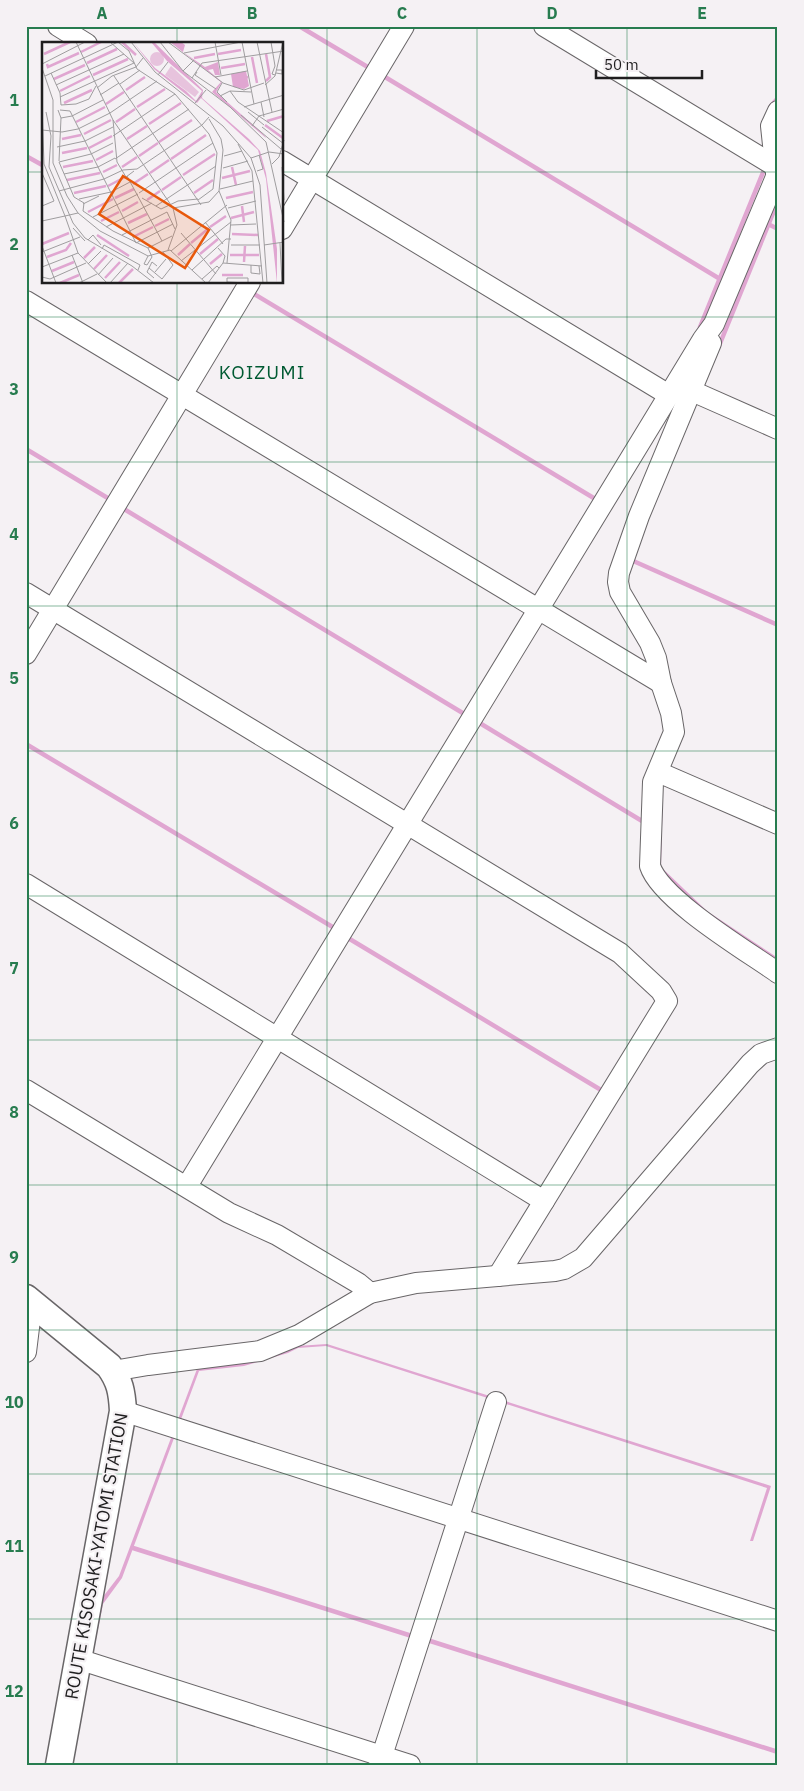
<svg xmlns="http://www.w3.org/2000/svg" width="804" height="1791" viewBox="0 0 804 1791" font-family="'IBM Plex Sans',sans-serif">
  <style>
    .water { fill: #e0a6d1 }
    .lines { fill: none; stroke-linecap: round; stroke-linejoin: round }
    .stream { stroke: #e0a6d1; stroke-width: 4.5 }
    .minor-casing { stroke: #696668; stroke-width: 22 }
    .major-casing { stroke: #696668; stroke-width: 29 }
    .minor { stroke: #fff; stroke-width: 20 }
    .major { stroke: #fff; stroke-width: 26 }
    .grid { fill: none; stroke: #277c4f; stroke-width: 1; stroke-opacity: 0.55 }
    .labels { text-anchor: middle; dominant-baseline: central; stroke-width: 4.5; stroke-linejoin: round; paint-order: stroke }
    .street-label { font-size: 18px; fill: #1f1e1f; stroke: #f5f1f4 }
    .neighbourhood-label { font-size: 19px; letter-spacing: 1px; fill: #005a32; stroke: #f5f1f4 }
    .inset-river { fill: none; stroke: #e0a6d1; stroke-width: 2.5 }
    .inset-road { fill: none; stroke: #9f9d9f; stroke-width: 1 }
    .view { fill: #e8590c; fill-opacity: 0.15; stroke: #e8590c; stroke-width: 2.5 }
    .inset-edge { fill: none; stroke: #1f1e1f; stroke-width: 2.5 }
    .neatline { fill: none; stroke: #277c4f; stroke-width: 2 }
    .grid-label { font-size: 16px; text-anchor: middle; font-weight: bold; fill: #277c4f }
  </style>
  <rect width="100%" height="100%" fill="#f5f1f4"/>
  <!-- water -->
  <g class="water">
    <path d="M664,783L663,787L661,867L707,911L778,958V962L705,915L659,869L660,786Z"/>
    <path d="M327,1344L771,1486L753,1541H750L767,1488L326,1346L298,1348L288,1353L244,1366L199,1371L122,1578L103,1604L90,1669L102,1598L119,1576L197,1369L243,1363L286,1352L297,1346Z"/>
  </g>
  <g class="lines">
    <!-- stream -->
    <g class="stream">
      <path d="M299,26L371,69"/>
      <path d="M385,77L720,279"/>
      <path d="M771,106L778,98"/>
      <path d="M26,156L44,166"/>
      <path d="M768,224L778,229"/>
      <path d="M254,294L597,500"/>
      <path d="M700,327L766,165"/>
      <path d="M719,346L778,201"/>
      <path d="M26,449L111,500"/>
      <path d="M124,509L466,715"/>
      <path d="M631,560L778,625"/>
      <path d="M478,722L642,821"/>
      <path d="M26,744L336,929"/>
      <path d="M348,938L601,1090"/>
      <path d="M133,1548L415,1637"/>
      <path d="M424,1639L778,1752"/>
    </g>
    <defs>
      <g id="minor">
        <path d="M58,26L87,44"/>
        <path d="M544,26L775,166"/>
        <path d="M282,161L669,395"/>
        <path d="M776,173L771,126L778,111"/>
        <path d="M282,229L404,26"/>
        <path d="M26,301L661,683"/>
        <path d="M711,343L639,516L619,573L618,582L620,592L650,643L656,658L661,683L671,713L674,732L653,782L650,866C661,900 747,951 778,973"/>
        <path d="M692,391L778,429"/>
        <path d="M26,593L620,953L661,991L667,1001L498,1276"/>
        <path d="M26,654L250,282"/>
        <path d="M658,772L778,824"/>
        <path d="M26,884L544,1201"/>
        <path d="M26,1090L229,1213L277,1235L358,1283L370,1293"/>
        <path d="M187,1186L669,395L703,339L714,324L778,172"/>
        <path d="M26,1352L32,1303"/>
        <path d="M113,1371L148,1365L260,1351L299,1335L370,1293L416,1283L555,1271L564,1269L583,1258L750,1064L761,1054L778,1048"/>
        <path d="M123,1411L778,1621"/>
        <path d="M78,1659L410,1765"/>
        <path d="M379,1765L496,1402"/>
      </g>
      <path id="major" d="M26,1298L109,1366C120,1381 122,1392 123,1411L59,1765"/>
    </defs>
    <!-- minor casing -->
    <use href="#minor" class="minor-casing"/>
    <!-- major casing -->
    <use href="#major" class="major-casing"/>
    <!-- minor -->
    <use href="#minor" class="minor"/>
    <!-- major -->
    <use href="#major" class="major"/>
  </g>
  <!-- grid -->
  <path class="grid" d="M177,26V44M327,26V1765M477,26V1765M627,26V1765M26,172H44M282,172H778M177,282V1765M26,317H778M26,462H778M26,606H778M26,751H778M26,896H778M26,1040H778M26,1185H778M26,1330H778M26,1474H778M26,1619H778"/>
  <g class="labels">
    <!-- street labels -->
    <g class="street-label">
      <text transform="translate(96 1556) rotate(-80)">ROUTE KISOSAKI-YATOMI STATION</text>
    </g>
    <!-- neighbourhood labels -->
    <g class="neighbourhood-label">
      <text x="262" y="372">KOIZUMI</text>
    </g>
  </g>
  <!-- overview -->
  <g transform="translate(42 42)">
    <rect width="241" height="241" fill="#f5f1f4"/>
    <path d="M108 17a7 7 0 1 1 14 0a7 7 0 1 1-14 0ZM129,24L157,50L153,55L123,33Z" fill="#e7c3dd"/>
    <path d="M91,0L113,26L144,49L154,59L160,49L125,19L109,0H112L161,48L160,56L207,97L218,109L224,131L235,207V241L224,137L216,108L159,56L155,61L112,27ZM128,0H139L143,3L141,10L163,25L176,20L178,33H173L171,27L166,28L180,40L174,50L218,89L223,94L224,96L170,50L179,40ZM204,29L207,44L202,47L191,45L189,32Z" fill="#e0a6d1"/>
    <path class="inset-river" d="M80,0L94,13M39,10L59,0M2,12L28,0M176,12L199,8M224,12L228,35L224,39M210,15L215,41M152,16L173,12M45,21L75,7M5,22L6,25L37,11M179,26L203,22M51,33L86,17M12,37L43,23M191,38L206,35M84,48L103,35M18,49L48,34M22,61L50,48M64,62L82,50M95,65L123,47M225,79L242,74M34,80L63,65M74,80L93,67M107,82L139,61M223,83L241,96M42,92L69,78M20,97L39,93M85,97L105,84M117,100L150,78M47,106L70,94M20,111L45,106M97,114L116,101M129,117L164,93M54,118L71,109M21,125L51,119M80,125L95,115M190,125L194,143M61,130L75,123M108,131L127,118M141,133L173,112M180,136L208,129M25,138L58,131M91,142L106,132M66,144L83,135M120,148L139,135M32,151L64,144M152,151L171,138M73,156L92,147M184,156L211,150M105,158L118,149M200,164L202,180M80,169L96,160M46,170L71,157M189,176L212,170M59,179L77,170M86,181L105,172M113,184L127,177M168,185L184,174M190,192L216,193M55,193L87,214M93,194L111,185M149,201L167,186M0,202L27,191M158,212L176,197M136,213L148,202M188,213H217M5,215L24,208L29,201M42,216L53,205M202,220L203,204M168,222L180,212M52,227L65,213M10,229L32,220M180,233H201M63,236L78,220M18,241L37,233M77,241L91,227"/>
    <path class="inset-road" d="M34,0L71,78L131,166L135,183L126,208M68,0L92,21M76,0L87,9L95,27L133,52L167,92L175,111L171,147L156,158M89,0L113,30L181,84L209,116L218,143L225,241M118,0L141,29L188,65L224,100L242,180M126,0L181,41L202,48L222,41M173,0L179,33M200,0L212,62M215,0L230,70M229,0L233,24L230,32L233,33M142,11L199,0M0,22L43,0M0,26L11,58V121L25,154L36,171M141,29L152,18M155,30L153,33L174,47M9,31L18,51L19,63L34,62L47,57L54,44M234,31L240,32V28H235M116,33L126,20M3,34L76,0M72,34L159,163M173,35L205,29M150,36L160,21L242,9M180,41L175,50L185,60M78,42L98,28M14,43L82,12M223,43L233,34L241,0M55,46L70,34L94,25L101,16M188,49L209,50M58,53L77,41M178,54L188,49L196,60L242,91M18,55L92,21M219,60L222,75M153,61L164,48M0,65L2,122L23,174L36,171L58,189L106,214L128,208L164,241M202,65L242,53M16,68L19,76L30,74L61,58M18,68L28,69L94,201M4,70L9,94L7,125L31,181L43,196L90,224L112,241M206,70L222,83M68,71L115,39M199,73L239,107M71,78L75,120L84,135L92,129M210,84L217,74L242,67M220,85L242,102M0,88L20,90L36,87L68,71M71,94L133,52M71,101L49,112L17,120L32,155L42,161L41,169L71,189L106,206L110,215L105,223L102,222L106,214M196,102L210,129L221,241M15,105L43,99L71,85M227,110L242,112M182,114L200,109M209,116L227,110M73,117L147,67M17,119L19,76M230,122L237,115L242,98M240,125L242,158M181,126L206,119M215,129L221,127L217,113M0,131L12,159L0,164M22,132L56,125L73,116M85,134L120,199M178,147L211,139M17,149L62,137L81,128L95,127L160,83L167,75M177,149L189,178L185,221M97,151L171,101M100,156L119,167L136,159L156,157M37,157L69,150L88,140M41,162L57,154M114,164L174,124M131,166L167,160L177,149L181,108L179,97L167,77M186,166L214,159M51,175L96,152M0,179L23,174L36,211L65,241M163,180L181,202M189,183L214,182M64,185L110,161M31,186L43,199M139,191L174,232M80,193L125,170L133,187M46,198L51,193L59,203M94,201L131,182M238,201L240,241M189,203H218M222,203L242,200M0,204L14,241M106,206L130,194M176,206L183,214L181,221M60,207L62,203L98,223L96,228M129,209L185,163M0,210L38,195M30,213L41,241M139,219L189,180M181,221L220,224M46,222L59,209M209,223V231L218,232L217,224M0,225L36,211M107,226L120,237L131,223L121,210M150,228L184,197H189M113,230L124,217M56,233L71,216M0,235L8,237L44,221M112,236L105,230L110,220L115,224M160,237L175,224L177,226M37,241L55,232M68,241L86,221M166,241L181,221M185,241V236H206V241L185,240"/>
    <path class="view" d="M81,134L167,188L143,226L57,172Z"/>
    <rect width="241" height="241" class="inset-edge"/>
  </g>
  <!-- border -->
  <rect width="804" height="1791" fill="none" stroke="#f5f1f4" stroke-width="55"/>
  <!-- scale -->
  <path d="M596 70v8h106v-8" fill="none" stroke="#1f1e1f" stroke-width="2.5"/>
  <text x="604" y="70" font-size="15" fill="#1f1e1f" stroke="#f5f1f4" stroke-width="4" paint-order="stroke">50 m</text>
  <rect x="28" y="28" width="748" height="1736" class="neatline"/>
  <g class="grid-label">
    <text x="102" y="19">A</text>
    <text x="252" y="19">B</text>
    <text x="402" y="19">C</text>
    <text x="552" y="19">D</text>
    <text x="702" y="19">E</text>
    <text x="14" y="106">1</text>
    <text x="14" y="250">2</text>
    <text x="14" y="395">3</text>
    <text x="14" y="540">4</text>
    <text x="14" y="684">5</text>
    <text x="14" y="829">6</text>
    <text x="14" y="974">7</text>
    <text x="14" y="1118">8</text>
    <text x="14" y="1263">9</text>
    <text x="14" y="1408">10</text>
    <text x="14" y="1552">11</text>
    <text x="14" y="1697">12</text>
  </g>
</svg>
